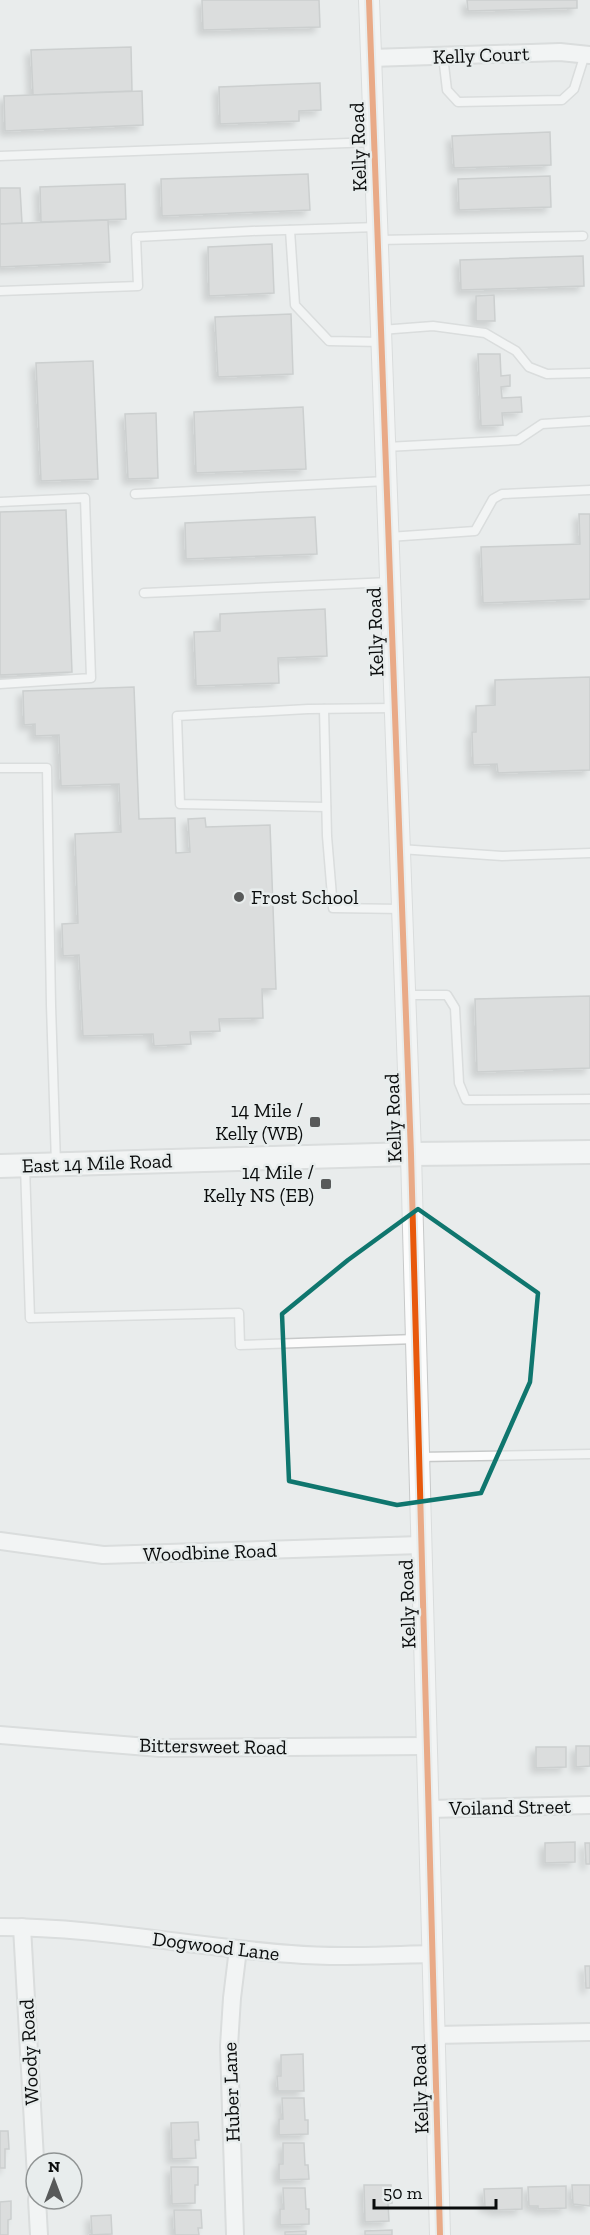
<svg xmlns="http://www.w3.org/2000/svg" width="590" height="2235" viewBox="0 0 590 2235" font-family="'Zilla Slab',serif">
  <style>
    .building { fill: #c9caca; stroke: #a8abab; stroke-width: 1.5; filter: url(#shadow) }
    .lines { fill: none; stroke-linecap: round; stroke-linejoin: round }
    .service-casing { stroke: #c7c9c9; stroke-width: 11 }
    .minor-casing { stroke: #c7c9c9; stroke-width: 20 }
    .tertiary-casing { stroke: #c7c9c9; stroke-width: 22 }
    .secondary-casing { stroke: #c7c9c9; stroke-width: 26 }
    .service { stroke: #fcfcfc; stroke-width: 8 }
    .minor { stroke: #fcfcfc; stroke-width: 16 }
    .tertiary { stroke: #fcfcfc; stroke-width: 20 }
    .secondary { stroke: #fcfcfc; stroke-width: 22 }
    .cycleway-casing { stroke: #e8eded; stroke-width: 10 }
    .cycleway { stroke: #e8590c; stroke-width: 6 }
    .marked { fill: none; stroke: #0f766e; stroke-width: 4.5; stroke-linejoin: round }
    .poi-dot { fill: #585a5a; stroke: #e8eded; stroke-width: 2 }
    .labels { text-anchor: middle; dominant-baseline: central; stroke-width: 5; stroke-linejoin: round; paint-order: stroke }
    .street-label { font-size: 20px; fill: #0a0c0c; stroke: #e8eded }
    .poi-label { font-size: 20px; fill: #0a0c0c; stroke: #e8eded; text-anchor: end }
  </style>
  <defs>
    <filter id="shadow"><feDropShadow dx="-5" dy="5" stdDeviation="3" flood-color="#0004"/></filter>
  </defs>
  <rect width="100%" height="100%" fill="#e9ecec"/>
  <!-- building -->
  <g class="building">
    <path d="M202,0H319L320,27L203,30Z"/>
    <path d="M467,0H577V8L468,11Z"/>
    <path d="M131,47L132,91L33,95L31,50Z"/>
    <path d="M320,83L321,110L299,111V121L220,124L219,87Z"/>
    <path d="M142,91L143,125L5,131L4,96Z"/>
    <path d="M550,132L551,165L454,168L452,136Z"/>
    <path d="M308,174L310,210L162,216L161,179Z"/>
    <path d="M550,176L551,207L459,210L458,179Z"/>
    <path d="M125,184L126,219L41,222L40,187Z"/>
    <path d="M0,188H20L22,223L0,224Z"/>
    <path d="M108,220L110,262L0,267V224Z"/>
    <path d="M272,244L274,293L209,296L208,247Z"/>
    <path d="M583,256L584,286L461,290L460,260Z"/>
    <path d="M494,295L495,321H476V296Z"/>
    <path d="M291,314L293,374L218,377L215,317Z"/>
    <path d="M478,354H500L501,376L510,375V386L501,387L502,398L521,397L522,412L502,413L503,425L481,426Z"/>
    <path d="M93,361L98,479L41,481L36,363Z"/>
    <path d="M303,407L306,469L196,473L194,412Z"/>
    <path d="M156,413L158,478L128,479L125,414Z"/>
    <path d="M66,510L72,672L0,675V512Z"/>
    <path d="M579,514H590V599L483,603L481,547L580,544Z"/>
    <path d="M315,517L317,554L186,559L185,523Z"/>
    <path d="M325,609L327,656L278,658L279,683L196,686L194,632L220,631V614Z"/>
    <path d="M590,677V770L498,773L497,764L473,765L472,732H476V706L495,705V680Z"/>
    <path d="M134,687L139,819L175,818L176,853L190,852L188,819L205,818L206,827L270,825L276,989H262L263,1018L219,1019L220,1031L190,1032L191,1044L154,1046L153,1034L83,1036L79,955L63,956L62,924L78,923L75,834L121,832L119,784L61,786L59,735L35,736V724L24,725L23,691Z"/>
    <path d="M590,996V1068L477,1072L475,999Z"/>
    <path d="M576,1746H590V1766L576,1767Z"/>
    <path d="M536,1747H566V1767L536,1768Z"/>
    <path d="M575,1842V1862L545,1863V1843Z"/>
    <path d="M585,1843H590V1864H586Z"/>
    <path d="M585,1966H590V1988H586Z"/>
    <path d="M303,2054L304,2091H278L277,2076H281V2055Z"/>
    <path d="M282,2098H304L305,2120H308V2134L279,2135V2119H283Z"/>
    <path d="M198,2122L199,2140H195L196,2158L172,2159L171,2123Z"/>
    <path d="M0,2131H8L9,2149H5V2168H0Z"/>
    <path d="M283,2143H304L305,2165H308L309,2179L279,2180V2164H283Z"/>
    <path d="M171,2167H198V2185H195V2203L172,2204Z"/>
    <path d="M364,2185H391L392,2203H388L389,2221L365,2222Z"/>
    <path d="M572,2185H590V2206L573,2204Z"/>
    <path d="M566,2186V2208L538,2209V2206H529L528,2187Z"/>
    <path d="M283,2188H305L306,2209H309V2224L280,2225V2209H284Z"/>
    <path d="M522,2188V2209L494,2210V2207H485L484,2189Z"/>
    <path d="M11,2201V2219L8,2220V2235H0V2202Z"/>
    <path d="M174,2210H201L202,2228H198L199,2235H175Z"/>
    <path d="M111,2215L112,2234L89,2235L92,2234L91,2216Z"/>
    <path d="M392,2230V2235H365V2231Z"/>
    <path d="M306,2231V2235H285V2232Z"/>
  </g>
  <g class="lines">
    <defs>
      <g id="service">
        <path d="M443,56L447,90L458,102L562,100L574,89L585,54"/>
        <path d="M0,156L374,142"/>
        <path d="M290,230L295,305L329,341L381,342"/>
        <path d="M378,240L583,236"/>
        <path d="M0,291L138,286L136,237L252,231L377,227"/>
        <path d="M381,330L433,326L485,333L516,351L529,367L547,374L590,373"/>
        <path d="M386,447L518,440L542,424L590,421"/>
        <path d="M135,494L386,481"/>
        <path d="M0,502L85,498L91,678L0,684"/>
        <path d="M389,537L475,531L493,499L502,494L590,490"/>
        <path d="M144,593L390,582"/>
        <path d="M324,709L327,836L333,908L402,909"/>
        <path d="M0,768H47L51,1005L56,1164"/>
        <path d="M326,807L180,804L177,716L308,709L394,708"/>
        <path d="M400,849L502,856L590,853"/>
        <path d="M405,995H447L455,1008L459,1083L466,1100L590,1099"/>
        <path d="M25,1166L30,1318L239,1313L240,1345L416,1339"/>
        <path d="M419,1457L590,1454"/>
      </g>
      <g id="minor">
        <path d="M371,58L560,52L590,55"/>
        <path d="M0,1541L103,1555L421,1545"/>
        <path d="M0,1735L160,1748L427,1746"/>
        <path d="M429,1809L590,1805"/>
        <path d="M0,1927C98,1927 194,1947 291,1954C338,1958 385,1955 433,1954"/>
        <path d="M22,1927L36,2177"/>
        <path d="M435,2035L590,2032"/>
        <path d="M37,2199L39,2235"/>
        <path d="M235,2235L229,2046L232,1998L238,1949"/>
      </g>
      <path id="tertiary" d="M369,0L411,1154L440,2235"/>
      <path id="secondary" d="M0,1166L411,1154L590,1152"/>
    </defs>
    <!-- service casing -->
    <use href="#service" class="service-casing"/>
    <!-- minor casing -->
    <use href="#minor" class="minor-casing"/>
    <!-- tertiary casing -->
    <use href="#tertiary" class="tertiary-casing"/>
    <!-- secondary casing -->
    <use href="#secondary" class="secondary-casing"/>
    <!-- service -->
    <use href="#service" class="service"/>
    <!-- minor -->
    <use href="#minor" class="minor"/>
    <!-- tertiary -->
    <use href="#tertiary" class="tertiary"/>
    <!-- secondary -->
    <use href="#secondary" class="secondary"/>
    <defs>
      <path id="cycleway" d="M369,0L411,1154L440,2235"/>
    </defs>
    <!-- cycleway casing -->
    <use href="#cycleway" class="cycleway-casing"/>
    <!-- cycleway -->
    <use href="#cycleway" class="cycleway"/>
  </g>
  <!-- marked area -->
  <path d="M0 0H590V2235H0ZM418,1209L538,1293L530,1382L481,1493L397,1505L289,1481L282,1314L348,1260Z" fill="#e9ecec" fill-opacity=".55" fill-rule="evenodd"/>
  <path class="marked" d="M418,1209L538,1293L530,1382L481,1493L397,1505L289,1481L282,1314L348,1260Z"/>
  <!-- markers -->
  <g class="poi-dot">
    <circle cx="239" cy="897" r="6"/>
    <rect x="309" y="1116" width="12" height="12" rx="3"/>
    <rect x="320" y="1178" width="12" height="12" rx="3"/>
  </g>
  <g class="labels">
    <!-- street labels -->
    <g class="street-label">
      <text transform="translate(481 55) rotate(-2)">Kelly Court</text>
      <text transform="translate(358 147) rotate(-92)">Kelly Road</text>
      <text transform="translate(375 632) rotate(-92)">Kelly Road</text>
      <text transform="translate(393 1118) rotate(-92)">Kelly Road</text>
      <text transform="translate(97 1163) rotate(-2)">East 14 Mile Road</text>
      <text transform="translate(210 1552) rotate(-2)">Woodbine Road</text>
      <text transform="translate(407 1604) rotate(-92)">Kelly Road</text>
      <text transform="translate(213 1746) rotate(1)">Bittersweet Road</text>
      <text transform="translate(510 1807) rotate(-1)">Voiland Street</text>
      <text transform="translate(216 1946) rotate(7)">Dogwood Lane</text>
      <text transform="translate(29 2052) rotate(-93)">Woody Road</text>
      <text transform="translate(420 2089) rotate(-92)">Kelly Road</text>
      <text transform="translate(231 2092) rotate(-92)">Huber Lane</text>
    </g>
    <!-- poi labels -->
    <g class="poi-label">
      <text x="251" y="897" text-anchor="start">Frost School</text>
      <text x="303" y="1110">14 Mile /<tspan x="303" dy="23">Kelly (WB)</tspan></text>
      <text x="314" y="1172">14 Mile /<tspan x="314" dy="23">Kelly NS (EB)</tspan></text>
    </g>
  </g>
  <!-- north arrow -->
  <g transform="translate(54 2181)"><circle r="28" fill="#e8eded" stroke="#8f9393" stroke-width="1.5"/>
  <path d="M0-4.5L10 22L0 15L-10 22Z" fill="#585a5a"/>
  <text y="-9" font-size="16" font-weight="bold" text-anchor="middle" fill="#0a0c0c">N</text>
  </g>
  <!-- scale -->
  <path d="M374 2199v9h122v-9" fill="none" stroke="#0a0c0c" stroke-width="3"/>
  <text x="383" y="2199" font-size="18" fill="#0a0c0c" stroke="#e8eded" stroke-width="4.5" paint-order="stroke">50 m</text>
</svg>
